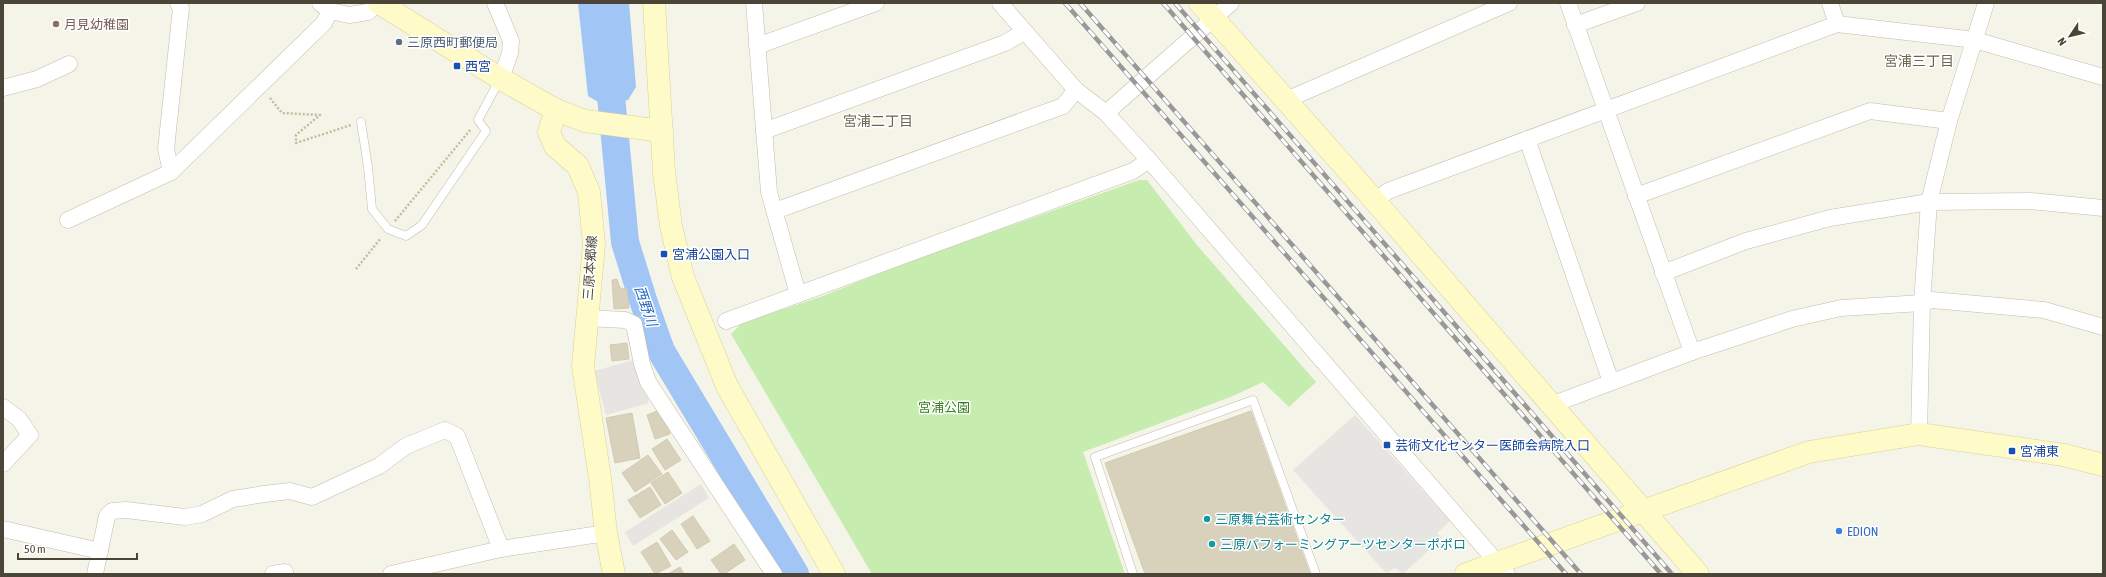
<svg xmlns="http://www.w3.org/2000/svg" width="2106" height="577" viewBox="0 0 2106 577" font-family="'Asap Condensed','Noto Sans JP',sans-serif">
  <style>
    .green { fill: #c7ecaf }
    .parking { fill: #e7e5e1 }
    .water { fill: #a1c6f6 }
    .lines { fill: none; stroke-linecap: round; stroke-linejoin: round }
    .river { stroke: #a1c6f6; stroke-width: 28 }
    .building { fill: #d8d2bd; stroke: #d3cbb0 }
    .lane-casing { stroke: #c2bdaa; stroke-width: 9 }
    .street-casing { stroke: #c2bdaa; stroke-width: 17 }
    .secondary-casing { stroke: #d9d196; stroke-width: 23 }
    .path { stroke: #c5bc9b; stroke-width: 2.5; stroke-dasharray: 2 2; stroke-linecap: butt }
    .lane { stroke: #fff; stroke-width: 8 }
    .street { stroke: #fff; stroke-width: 16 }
    .secondary { stroke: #fffbc9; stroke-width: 22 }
    .rail-casing { stroke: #989898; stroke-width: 4.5 }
    .rail { stroke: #fff; stroke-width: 3; stroke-dasharray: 9; stroke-linecap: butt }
    .education-dot { fill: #8d6e63; stroke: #fff; stroke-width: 1.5 }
    .service-dot { fill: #5c6f8a; stroke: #fff; stroke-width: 1.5 }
    .transit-dot { fill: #1a4fb4; stroke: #fff; stroke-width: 1.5 }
    .culture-dot { fill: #0f9aa8; stroke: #fff; stroke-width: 1.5 }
    .shop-dot { fill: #3f7fe0; stroke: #fff; stroke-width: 1.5 }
    .labels { text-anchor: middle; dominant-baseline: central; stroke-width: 3; stroke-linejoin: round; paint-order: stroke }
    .education-label { font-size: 13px; fill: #785e54; stroke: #fff; text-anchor: start }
    .service-label { font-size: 13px; fill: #4e5e75; stroke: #fff; text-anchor: start }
    .transit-label { font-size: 13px; fill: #164399; stroke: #fff; text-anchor: start }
    .street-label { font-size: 13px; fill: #4a4536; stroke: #fff }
    .park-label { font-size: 13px; fill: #398125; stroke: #fff }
    .culture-label { font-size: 13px; fill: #0d838f; stroke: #fff; text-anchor: start }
    .shop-label { font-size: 13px; fill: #366cbe; stroke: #fff; text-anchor: start }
    .neighbourhood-label { font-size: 14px; fill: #6d654d; stroke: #fff }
    .water-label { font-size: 14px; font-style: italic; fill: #2766be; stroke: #fff }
  </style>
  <rect width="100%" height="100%" fill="#f5f4e9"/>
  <!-- green -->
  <path class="green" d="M1139,180H1147L1197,245L1316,382L1289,407L1263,382L1233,396L1083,452L1125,574H872L731,334L742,323L823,296L905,263Z"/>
  <!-- parking -->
  <g class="parking">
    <path d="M637,359L649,403L606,415L594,371Z"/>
    <path d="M1355,415L1450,521L1437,533L1442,538L1403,574L1395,568L1386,573L1293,470Z"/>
    <path d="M701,484L709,498L633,546L625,532Z"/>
  </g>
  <!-- water -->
  <path class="water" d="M578,3H629L636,87L628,100L603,105L588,96Z"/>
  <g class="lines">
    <!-- river -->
    <path class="river" d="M608,3L611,96L625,242L643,300L661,351L795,574"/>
  </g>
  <!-- building -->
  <g class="building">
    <path d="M617,279L620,288L627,289L629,308L614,309L612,280Z"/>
    <path d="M627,343L629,359L612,361L610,345Z"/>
    <path d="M662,409L670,434L655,439L647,415Z"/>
    <path d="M1251,411L1310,574H1145L1105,463Z"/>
    <path d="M632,413L640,458L615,463L606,418Z"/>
    <path d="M667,439L681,460L665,470L652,449Z"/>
    <path d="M648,455L662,474L635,492L622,473Z"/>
    <path d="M668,472L682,493L665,504L651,483Z"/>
    <path d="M650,487L661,505L640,518L628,500Z"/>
    <path d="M693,516L710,541L697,549L681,524Z"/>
    <path d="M672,530L688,552L676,560L660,539Z"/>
    <path d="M657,542L671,566L655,574L641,552Z"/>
    <path d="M734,544L745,560L724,574H721L711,560Z"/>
    <path d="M680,567L684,574H668Z"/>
  </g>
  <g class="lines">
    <defs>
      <g id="lane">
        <path d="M361,122L368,167L372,209L388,229L406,236L422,225L486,131L478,120L500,79"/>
        <path d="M1133,574L1095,457L1253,400L1316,574"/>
      </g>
      <g id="street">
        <path d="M320,3L330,11L349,15L368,12L377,3"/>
        <path d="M495,3L511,41L510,53L501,79"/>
        <path d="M754,3L769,192L798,294"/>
        <path d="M1000,3L1076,90L1106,113L1149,160L1507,574"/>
        <path d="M1568,3L1692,352"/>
        <path d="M1830,3L1837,24"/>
        <path d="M1575,25L1637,3"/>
        <path d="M757,46L876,3"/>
        <path d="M3,88L37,79L69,64"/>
        <path d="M1286,100L1509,3"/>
        <path d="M1106,113L1231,3"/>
        <path d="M764,131L1005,43L1024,32"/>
        <path d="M1527,139L1611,382"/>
        <path d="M171,172L166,149L181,8L178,3"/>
        <path d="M1636,196L1870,111L1949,121"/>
        <path d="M1375,201L1388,191L1837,24L1975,40L2103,77"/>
        <path d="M775,211L1063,106L1076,90"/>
        <path d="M68,220L171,172L324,23L330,11"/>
        <path d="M1663,273L1746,241L1830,218L1929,202L2031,201L2103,208"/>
        <path d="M586,318L625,320L634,324L642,364L648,382L774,574"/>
        <path d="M726,321L1133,171L1149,160"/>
        <path d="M1551,405L1692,352L1792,319L1841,308L1922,303L1932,300L2044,310L2103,327"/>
        <path d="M3,407L19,419L30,435L3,464"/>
        <path d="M1919,434L1922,303L1929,202L1949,121L1986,3"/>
        <path d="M3,529L100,551"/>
        <path d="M95,574L107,516L112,511L126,510L185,517L202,514L233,499L264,494L290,491L312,497L379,466L406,446L445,430L457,436L501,549"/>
        <path d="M273,574L285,572V574"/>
        <path d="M391,574L501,549L606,533"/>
      </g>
      <g id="secondary">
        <path d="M379,3L501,79L556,110L585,121L662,131"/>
        <path d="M654,3L664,172L671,226L683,277L727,386L834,574"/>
        <path d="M1200,3L1375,201L1698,574"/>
        <path d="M556,110L549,132L555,146L578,166L589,192L594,244L583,366L600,478L606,533L614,574"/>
        <path d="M1466,574L1809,452L1919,434L2064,455L2103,465"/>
      </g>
    </defs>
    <!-- lane casing -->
    <use href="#lane" class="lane-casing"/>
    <!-- street casing -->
    <use href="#street" class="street-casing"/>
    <!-- secondary casing -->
    <use href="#secondary" class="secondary-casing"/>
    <!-- path -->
    <g class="path">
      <path d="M270,98L282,113L320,115L296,135V143L351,125"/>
      <path d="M395,221L471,129"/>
      <path d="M356,269L381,238"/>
    </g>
    <!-- lane -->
    <use href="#lane" class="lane"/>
    <!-- street -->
    <use href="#street" class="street"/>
    <!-- secondary -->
    <use href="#secondary" class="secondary"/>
    <defs>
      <g id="rail">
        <path d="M1065,3L1566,574"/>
        <path d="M1080,3L1581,574"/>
        <path d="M1163,3L1661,574"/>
        <path d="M1175,3L1672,574"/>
      </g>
    </defs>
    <!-- rail casing -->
    <use href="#rail" class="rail-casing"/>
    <!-- rail -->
    <use href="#rail" class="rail"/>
  </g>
  <!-- markers -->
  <circle class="education-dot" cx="56" cy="24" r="4"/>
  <circle class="service-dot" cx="399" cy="42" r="4"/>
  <g class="transit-dot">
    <rect x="453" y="62" width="8" height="8" rx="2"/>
    <rect x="660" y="250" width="8" height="8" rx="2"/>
    <rect x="1383" y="441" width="8" height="8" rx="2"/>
    <rect x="2008" y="447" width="8" height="8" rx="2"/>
  </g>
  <g class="culture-dot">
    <circle cx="1207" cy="519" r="4"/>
    <circle cx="1212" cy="544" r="4"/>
  </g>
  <circle class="shop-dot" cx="1839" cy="531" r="4"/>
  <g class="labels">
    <!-- education labels -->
    <g class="education-label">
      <text x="64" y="24">月見幼稚園</text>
    </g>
    <!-- service labels -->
    <g class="service-label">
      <text x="407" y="42">三原西町郵便局</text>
    </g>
    <!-- transit labels -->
    <g class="transit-label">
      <text x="465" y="66">西宮</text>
      <text x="672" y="254">宮浦公園入口</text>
      <text x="1395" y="445">芸術文化センター医師会病院入口</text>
      <text x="2020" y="451">宮浦東</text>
    </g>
    <!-- street labels -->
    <g class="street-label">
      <text transform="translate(590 268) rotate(-86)">三原本郷線</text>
    </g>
    <!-- park labels -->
    <g class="park-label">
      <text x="944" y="407">宮浦公園</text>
    </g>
    <!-- culture labels -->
    <g class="culture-label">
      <text x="1215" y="519">三原舞台芸術センター</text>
      <text x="1220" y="544">三原パフォーミングアーツセンターポポロ</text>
    </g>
    <!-- shop labels -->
    <g class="shop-label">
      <text x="1847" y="531">EDION</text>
    </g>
    <!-- neighbourhood labels -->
    <g class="neighbourhood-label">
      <text x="1919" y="61">宮浦三丁目</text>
      <text x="878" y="121">宮浦二丁目</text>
    </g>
    <!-- water labels -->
    <g class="water-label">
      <text transform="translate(646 306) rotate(71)">西野川</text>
    </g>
  </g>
  <!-- border -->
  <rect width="2106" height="577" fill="none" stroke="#4a4536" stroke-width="8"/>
  <!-- north arrow -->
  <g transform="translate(2070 36) rotate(235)" stroke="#ffffff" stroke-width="3" paint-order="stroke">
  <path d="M0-3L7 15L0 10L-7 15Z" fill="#4a4536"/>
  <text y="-6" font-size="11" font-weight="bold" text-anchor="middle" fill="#4a4536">N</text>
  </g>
  <!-- scale -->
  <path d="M18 553v6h119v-6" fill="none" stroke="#4a4536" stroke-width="2"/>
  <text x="24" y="553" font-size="12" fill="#4a4536" stroke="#ffffff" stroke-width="3" paint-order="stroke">50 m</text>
</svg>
